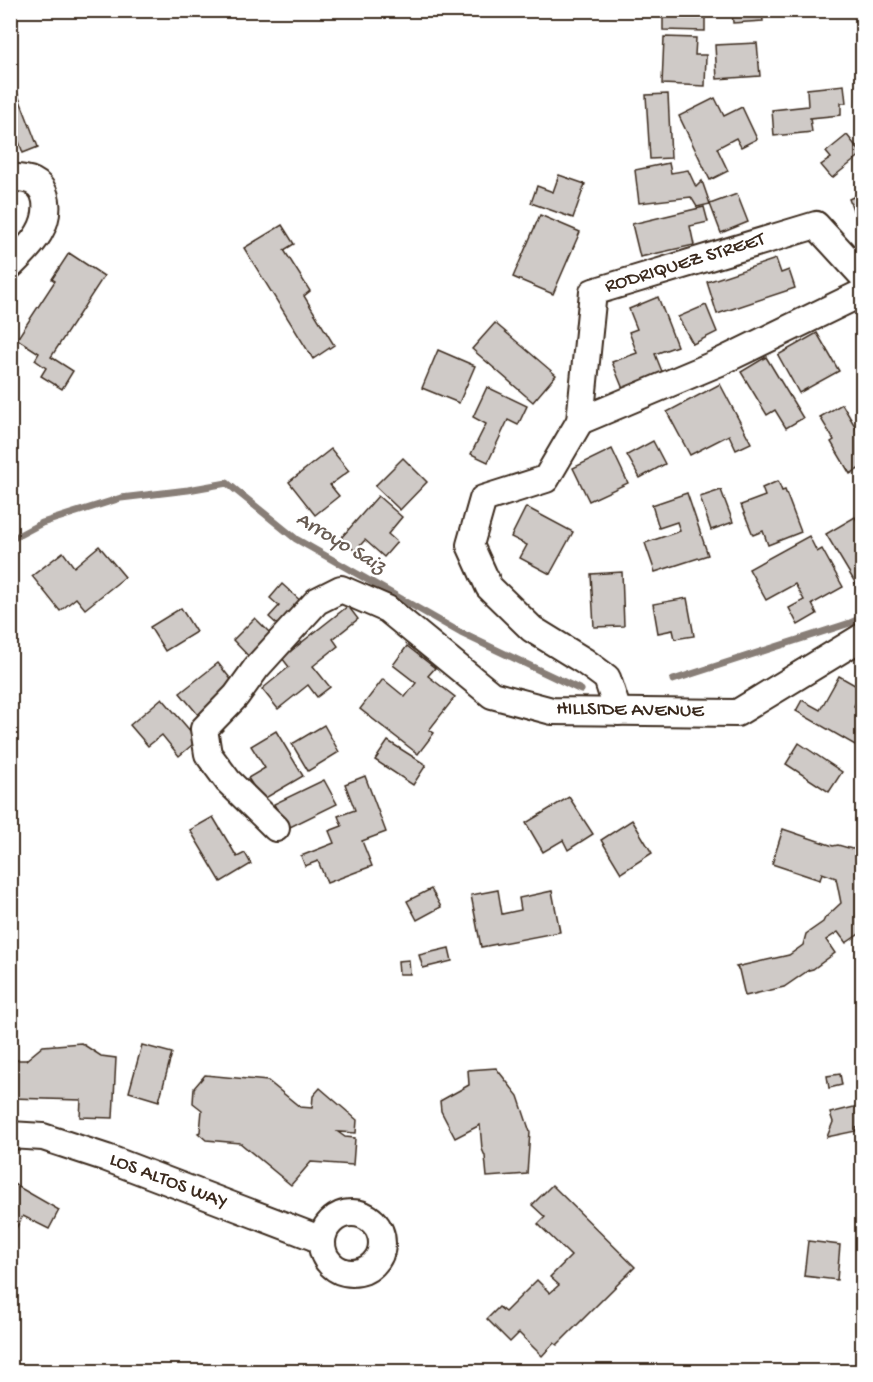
<svg xmlns="http://www.w3.org/2000/svg" width="873" height="1382" viewBox="0 0 873 1382" font-family="'Gochi Hand',sans-serif">
  <style>
    .lines { fill: none; stroke-linecap: round; stroke-linejoin: round }
    .stream { stroke: #887e77; stroke-width: 7 }
    .building { fill: #cfcac7; stroke: #3b2a1e; stroke-width: 1.5 }
    .minor-casing { stroke: #3b2a1e; stroke-width: 30 }
    .minor { stroke: #fff; stroke-width: 26 }
    .labels { text-anchor: middle; dominant-baseline: central; stroke-width: 4.5; stroke-linejoin: round; paint-order: stroke }
    .street-label { font-size: 20px; fill: #3b2a1e; stroke: #fff }
    .water-label { font-size: 21px; font-style: italic; fill: #685b52; stroke: #fff }
  </style>
  <rect width="100%" height="100%" fill="#fff"/>
  <filter id="ink" filterUnits="userSpaceOnUse"><feTurbulence type="fractalNoise" baseFrequency=".0167" numOctaves="2"/><feDisplacementMap in="SourceGraphic" scale="12" xChannelSelector="R" yChannelSelector="G"/><feConvolveMatrix kernelMatrix="1 2 1 2 8 2 1 2 1" color-interpolation-filters="sRGB"/></filter>
  <g filter="url(#ink)">
    <g class="lines">
      <!-- stream -->
      <g class="stream">
        <path d="M10,540L42,523L121,498L188,490L227,483L296,539L461,633L581,690"/>
        <path d="M673,680L850,623L862,618"/>
      </g>
    </g>
    <!-- building -->
    <g class="building">
      <path d="M663,10H705V31L663,30Z"/>
      <path d="M718,10H762L763,21L733,23L732,11Z"/>
      <path d="M664,37L696,38L695,55H706L705,86L662,84Z"/>
      <path d="M757,43L760,76L717,79L715,45Z"/>
      <path d="M13,82L38,147L23,153L19,142L10,146V83Z"/>
      <path d="M844,85L846,103H841V115L810,118L812,132L774,136L772,110L808,106L807,89Z"/>
      <path d="M668,94L671,158L650,159L646,95Z"/>
      <path d="M715,98L724,116L742,107L757,139L741,147L736,138L717,148L728,171L710,180L679,116Z"/>
      <path d="M847,135L862,154L832,178L821,165L831,158L826,152Z"/>
      <path d="M669,163L671,173L688,170L696,187L702,181L710,204L697,207L691,197L639,203L635,170Z"/>
      <path d="M559,175L585,184L573,218L531,203L537,186L553,192Z"/>
      <path d="M862,193V234L849,199Z"/>
      <path d="M737,194L748,222L721,233L710,204Z"/>
      <path d="M704,207L708,222L690,226L694,245L640,257L632,224Z"/>
      <path d="M540,215L580,232L553,294L513,277Z"/>
      <path d="M282,225L294,244L284,250L310,291L304,296L334,345L313,359L244,248Z"/>
      <path d="M69,253L104,276L51,357L73,371L62,389L41,376L46,368L35,360L39,353L17,339L55,281L52,279Z"/>
      <path d="M776,259L781,273L789,270L795,288L717,314L707,282Z"/>
      <path d="M658,297L677,346L655,354L663,374L623,389L612,362L637,353L629,332L637,329L629,309Z"/>
      <path d="M706,305L717,332L693,344L678,317Z"/>
      <path d="M495,323L556,375L533,402L472,349Z"/>
      <path d="M817,333L839,371L799,393L778,355Z"/>
      <path d="M438,350L475,366L459,403L422,388Z"/>
      <path d="M766,357L803,418L786,428L775,410L767,415L741,372Z"/>
      <path d="M720,384L751,443L736,450L729,435L690,455L667,412Z"/>
      <path d="M487,387L527,406L518,425L508,420L488,462L471,454L486,424L473,417Z"/>
      <path d="M842,404L862,438V467L850,474L831,442L834,440L820,417Z"/>
      <path d="M653,441L665,464L640,478L627,455Z"/>
      <path d="M331,449L349,471L330,485L339,496L315,515L289,482Z"/>
      <path d="M612,449L628,483L589,501L573,468Z"/>
      <path d="M403,458L427,482L400,510L375,486Z"/>
      <path d="M778,481L782,491L785,490L801,532L768,545L763,531L753,535L741,505L765,496L762,488Z"/>
      <path d="M721,490L733,522L711,530L700,497Z"/>
      <path d="M687,493L708,555L655,572L645,543L680,531L677,522L659,528L652,505Z"/>
      <path d="M378,496L402,517L388,534L397,542L384,557L365,540L355,551L341,538Z"/>
      <path d="M526,507L573,532L550,574L520,558L527,545L511,537Z"/>
      <path d="M855,517L862,530V594L826,534Z"/>
      <path d="M809,536L817,552L822,549L843,587L812,604L817,614L798,625L789,608L804,600L795,584L766,600L749,569Z"/>
      <path d="M99,546L125,577L85,609L76,598L60,611L32,576L63,552L74,567Z"/>
      <path d="M622,572L624,626L594,627L591,574Z"/>
      <path d="M282,584L304,604L282,629L269,617L279,606L270,598Z"/>
      <path d="M687,598L694,636L675,639L673,630L658,633L653,604Z"/>
      <path d="M348,606L358,619L333,639L338,646L313,666L330,687L317,697L308,685L278,709L262,689L289,667L282,658Z"/>
      <path d="M181,608L196,632L165,651L150,627Z"/>
      <path d="M255,618L277,640L254,662L233,640Z"/>
      <path d="M407,646L435,668L428,676L455,697L429,730L434,733L418,754L360,709L383,679L405,697L416,683L393,665Z"/>
      <path d="M218,663L237,687L200,717L180,693Z"/>
      <path d="M839,676L862,689L854,706L862,711V749L796,711L802,700L820,710Z"/>
      <path d="M162,698L198,740L179,756L162,735L148,746L130,725Z"/>
      <path d="M324,725L339,752L308,771L292,744Z"/>
      <path d="M276,731L303,776L262,800L248,778L265,768L251,746Z"/>
      <path d="M388,741L426,765L413,785L375,760Z"/>
      <path d="M799,743L842,772L829,792L786,764Z"/>
      <path d="M365,776L386,832L362,841L372,866L327,883L318,861L305,866L301,856L334,843L329,831L342,826L338,816L355,810L345,784Z"/>
      <path d="M324,780L337,804L286,829L274,804Z"/>
      <path d="M569,797L593,834L568,850L563,840L543,852L526,823Z"/>
      <path d="M213,817L237,857L245,853L251,864L221,882L190,830Z"/>
      <path d="M632,820L652,853L621,873L601,840Z"/>
      <path d="M783,829L833,846L838,845L852,849L857,848L862,850V902L858,903L862,909V932L846,943L838,932L826,940L835,953L813,969L809,970L784,987L745,996L739,970L736,967L789,955L803,945L806,934L823,922L825,918L841,903L836,878L822,873L820,880L772,864Z"/>
      <path d="M431,889L441,907L417,920L407,901Z"/>
      <path d="M498,890L502,914L521,910L519,898L552,891L560,932L481,947L471,895Z"/>
      <path d="M449,948L452,961L423,968L419,955Z"/>
      <path d="M409,960L410,974H399L398,961Z"/>
      <path d="M81,1043L101,1056L116,1058L113,1118L80,1117L81,1100L10,1098L11,1060H26L43,1046Z"/>
      <path d="M142,1045L172,1053L159,1101L129,1092Z"/>
      <path d="M496,1068L518,1096L530,1132L527,1174L487,1177L485,1156L482,1149L480,1125L455,1138L441,1111L440,1101L469,1085L468,1070Z"/>
      <path d="M840,1074L842,1085L829,1088L827,1076Z"/>
      <path d="M205,1075L268,1081L300,1107L312,1108L313,1096L320,1088L357,1120L356,1133L338,1132L345,1137L355,1138L353,1165L311,1162L291,1185L240,1143L206,1140L198,1133L200,1132L202,1110L193,1103L194,1088Z"/>
      <path d="M862,1105V1127L856,1128V1131L827,1137L833,1122L830,1113Z"/>
      <path d="M10,1182L59,1210L49,1229L23,1216L10,1239Z"/>
      <path d="M552,1185L635,1267L557,1345L554,1343L542,1356L519,1333L510,1342L487,1319L499,1307L505,1312L537,1280L550,1293L559,1285L550,1277L571,1256L538,1224L545,1217L532,1205Z"/>
      <path d="M808,1241L840,1245L837,1280L804,1276Z"/>
    </g>
    <g class="lines">
      <defs>
        <g id="minor">
          <path d="M10,178C16,177 19,178 25,179C51,183 50,214 39,233C32,245 20,256 10,266"/>
          <path d="M580,421L718,363L862,293"/>
          <path d="M618,712L607,678L584,661L532,629L489,587L470,545L483,499L546,479L580,421L593,292L816,225L862,275"/>
          <path d="M276,828L228,781L208,754L204,729L236,696L257,667L317,601L341,589L387,609L492,695L552,711L737,713L862,637"/>
          <path d="M10,1135L43,1137L107,1158L322,1240"/>
          <circle cx="352" cy="1243" r="30"/>
        </g>
      </defs>
      <!-- minor casing -->
      <use href="#minor" class="minor-casing"/>
      <!-- minor -->
      <use href="#minor" class="minor"/>
    </g>
  </g>
  <g class="labels">
    <!-- street labels -->
    <g class="street-label">
      <text transform="translate(685 264) rotate(-17)">RODRIQUEZ STREET</text>
      <text transform="translate(630 711) rotate(1)">HILLSIDE AVENUE</text>
      <text transform="translate(168 1182) rotate(21)">LOS ALTOS WAY</text>
    </g>
    <!-- water labels -->
    <g class="water-label">
      <text transform="translate(340 544) rotate(31)">Arroyo Saiz</text>
    </g>
  </g>
  <!-- margin -->
  <rect width="873" height="1382" fill="none" stroke="#fff" stroke-width="36"/>
  <rect x="18" y="18" width="837" height="1346" fill="none" stroke="#3b2a1e" stroke-width="2" filter="url(#ink)"/>
</svg>
